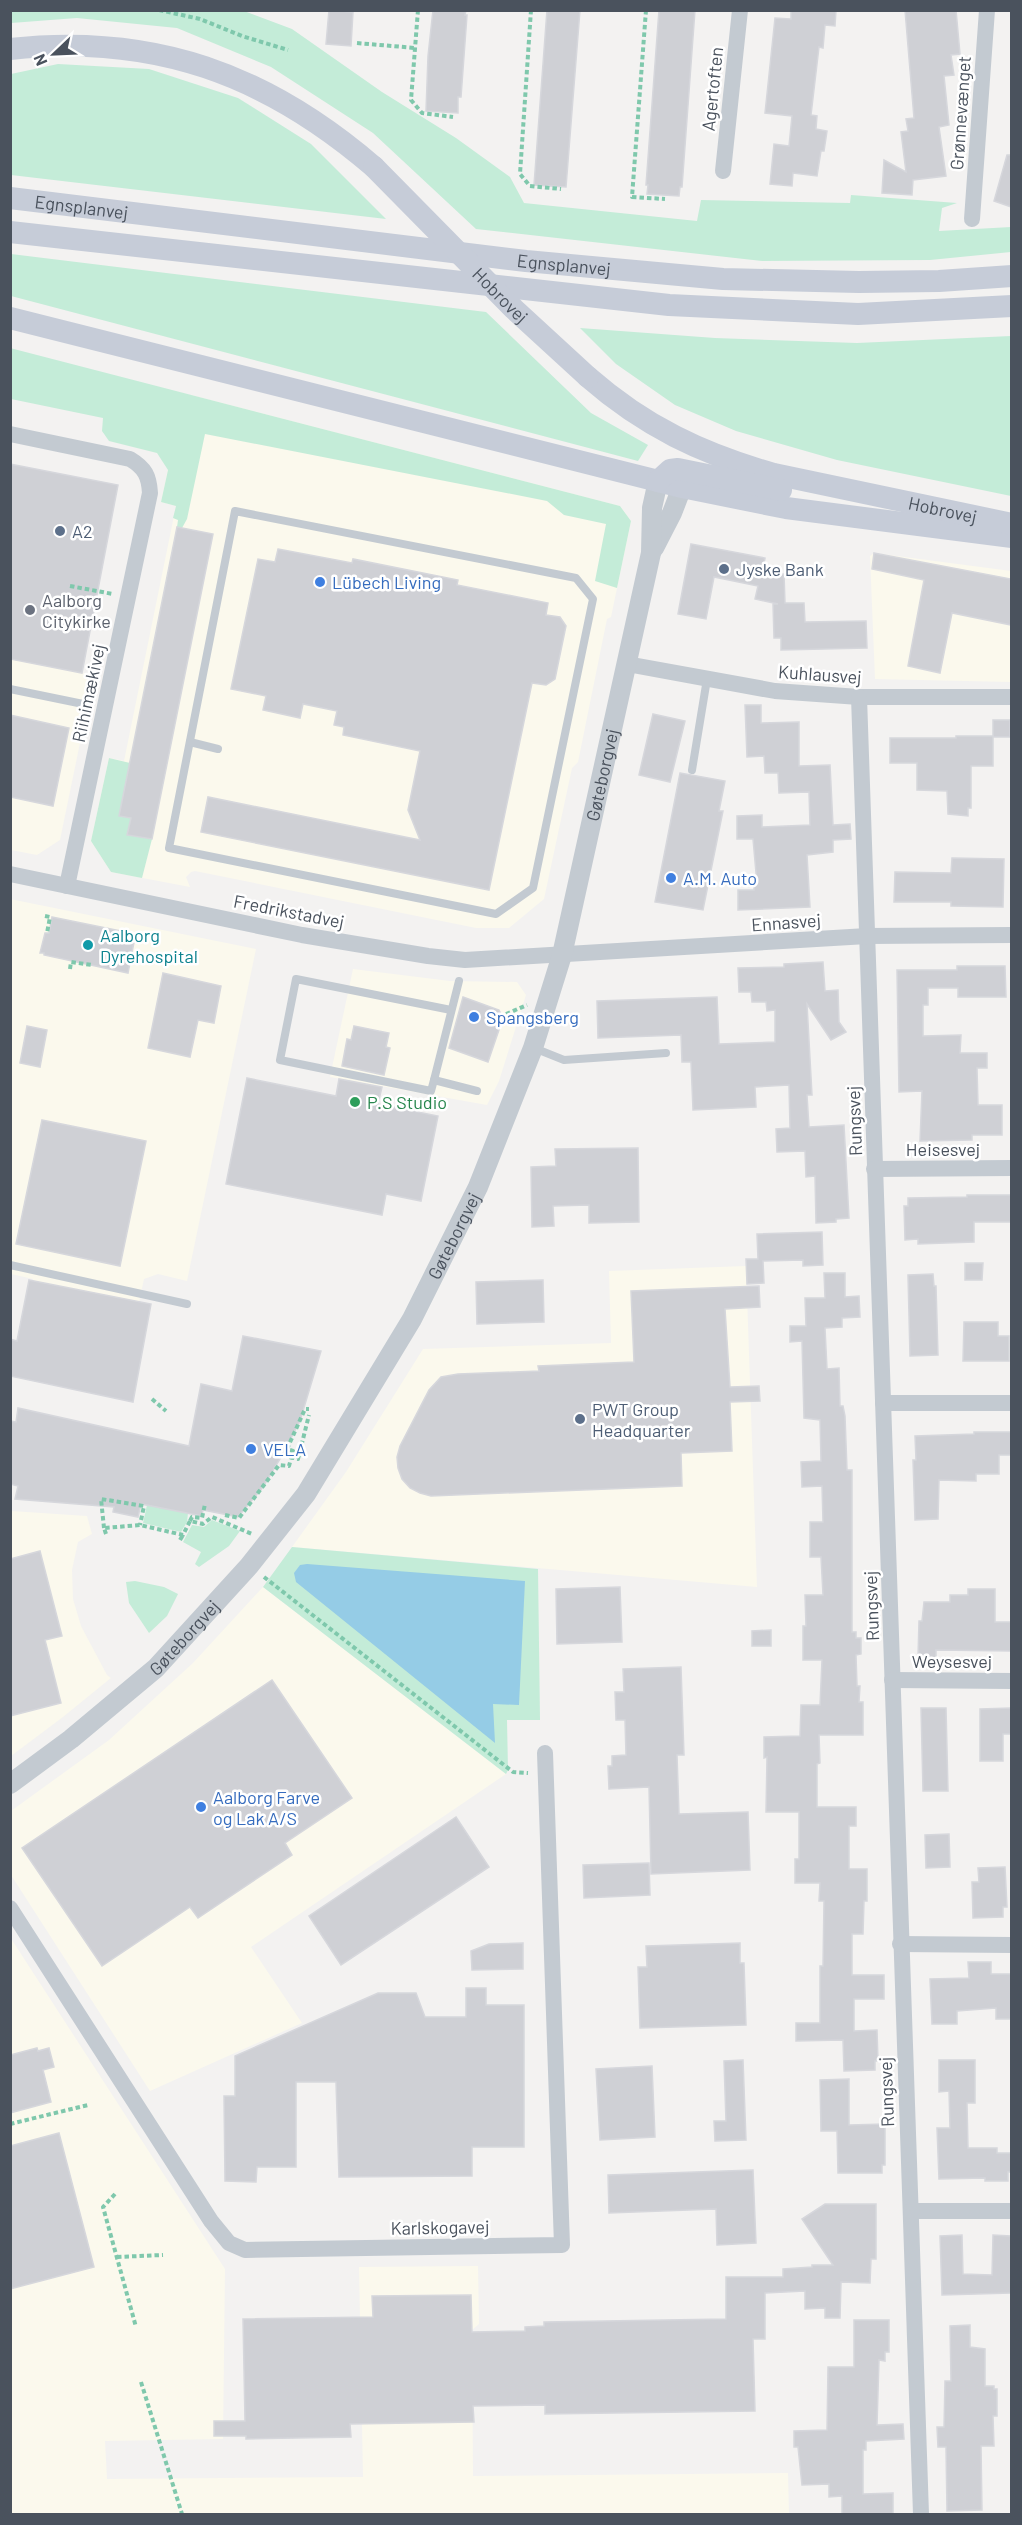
<svg xmlns="http://www.w3.org/2000/svg" width="1022" height="2525" viewBox="0 0 1022 2525" font-family="Barlow,sans-serif">
  <style>
    .commercial { fill: #fbf9ed }
    .green { fill: #c4ecd8 }
    .water { fill: #95cce6 }
    .building { fill: #cfd0d5; stroke: #d6d7dc; stroke-width: 1.5 }
    .lines { fill: none; stroke-linecap: round; stroke-linejoin: round }
    .path { stroke: #7fc8ac; stroke-width: 4; stroke-dasharray: 4.5 3; stroke-linecap: butt }
    .service { stroke: #c3cad1; stroke-width: 8 }
    .minor { stroke: #c3cad1; stroke-width: 16 }
    .tertiary { stroke: #c3cad1; stroke-width: 20 }
    .secondary { stroke: #c6ccd8; stroke-width: 22 }
    .secondary-bridge { stroke: #c6ccd8; stroke-width: 22 }
    .service-dot { fill: #5c6f8a; stroke: #fff; stroke-width: 2 }
    .shop-dot { fill: #3f7fe0; stroke: #fff; stroke-width: 2 }
    .worship-dot { fill: #6b7280; stroke: #fff; stroke-width: 2 }
    .culture-dot { fill: #0f9aa8; stroke: #fff; stroke-width: 2 }
    .leisure-dot { fill: #2e9e5b; stroke: #fff; stroke-width: 2 }
    .labels { text-anchor: middle; dominant-baseline: central; stroke-width: 5; stroke-linejoin: round; paint-order: stroke }
    .street-label { font-size: 18px; fill: #4a525d; stroke: #fff }
    .service-label { font-size: 18px; fill: #4e5e75; stroke: #fff; text-anchor: start }
    .shop-label { font-size: 18px; fill: #366cbe; stroke: #fff; text-anchor: start }
    .worship-label { font-size: 18px; fill: #5b616d; stroke: #fff; text-anchor: start }
    .culture-label { font-size: 18px; fill: #0d838f; stroke: #fff; text-anchor: start }
    .leisure-label { font-size: 18px; fill: #27864d; stroke: #fff; text-anchor: start }
  </style>
  <rect width="100%" height="100%" fill="#f3f2f1"/>
  <!-- commercial -->
  <g class="commercial">
    <path d="M191,395L620,506L631,521L611,617L607,619L578,762L572,768L544,899L509,928H476L195,871L191,872L186,877L190,887L111,872L91,841L109,758L124,761L176,506L161,502L168,469L151,444Z"/>
    <path d="M874,553L1011,571V682L875,679L870,556Z"/>
    <path d="M10,659L94,675L60,840L37,855L11,850Z"/>
    <path d="M10,899L256,949L187,1281L158,1274L144,1279L139,1302L33,1281V1279L11,1274Z"/>
    <path d="M353,969L450,981L517,982L526,995L499,1081L487,1105L330,1077Z"/>
    <path d="M746,1266L757,1587L292,1547L346,1472L423,1349L611,1343L609,1271Z"/>
    <path d="M11,1511L87,1516L92,1534L78,1542L72,1570L73,1599L81,1626L107,1675L111,1678L63,1717L11,1756Z"/>
    <path d="M263,1587L506,1774L251,1947L302,2023L150,2091L11,1875V1811L109,1740L193,1663Z"/>
    <path d="M10,1937L225,2269L223,2439L105,2441L107,2479L363,2477L359,2267L478,2266L479,2324L472,2330L473,2476L788,2473L789,2514H11Z"/>
  </g>
  <!-- green -->
  <g class="green">
    <path d="M11,10L244,11L292,29L382,92L456,138L510,177L524,203L697,221L701,200L850,203L851,195L957,203L942,208L939,231L1011,227V252L930,260L762,261L476,229L373,133L271,67L177,28L77,18L11,23Z"/>
    <path d="M58,64L149,69L238,98L311,144L386,219L11,175V74Z"/>
    <path d="M11,254L486,312L591,413L648,445L638,461L11,296Z"/>
    <path d="M580,328L715,338L857,343L1011,336V496L837,460L736,431L675,405L616,364Z"/>
    <path d="M10,348L620,506L631,521L617,588L595,581L606,524L564,515L547,501L205,434L187,519L182,528L177,527L178,520L173,518L176,506L161,502L168,470L157,453L109,441L102,431L103,418L11,399Z"/>
    <path d="M109,758L130,763L119,815L131,818L128,835L152,839L142,878L111,872L91,841Z"/>
    <path d="M147,1505L188,1513L187,1522L181,1532L143,1523Z"/>
    <path d="M212,1520L240,1531L229,1546L199,1567L195,1564L201,1552L183,1542L192,1525L204,1527Z"/>
    <path d="M292,1547L538,1569L540,1720H507L508,1770L506,1774L263,1587Z"/>
    <path d="M135,1581L164,1587L178,1594L167,1616L149,1633L129,1603L126,1582Z"/>
  </g>
  <!-- water -->
  <path class="water" d="M307,1564L525,1581L519,1705L493,1704L495,1743L296,1582L294,1573L300,1565Z"/>
  <!-- building -->
  <g class="building">
    <path d="M329,10L353,12L351,46L326,44Z"/>
    <path d="M433,10H466L465,15H467L461,97H458V113L426,111L428,56Z"/>
    <path d="M547,10H580L566,187L534,185Z"/>
    <path d="M659,10H695L682,187H680L679,196L647,194L648,185H646Z"/>
    <path d="M791,10H836L835,26L825,25L823,48L819,47L811,115L817,116L816,129L827,131L824,151H821L817,176L793,173L792,186L770,184L774,144L789,146L792,116L765,113L775,18L791,19Z"/>
    <path d="M905,10H956L960,54L951,55L954,75L944,76L949,125L939,127L946,176L913,180L912,195L882,193L884,160L906,172L901,132L908,131L906,119L914,118Z"/>
    <path d="M1007,155H1011V207L994,201Z"/>
    <path d="M10,464L118,485L82,673L10,659Z"/>
    <path d="M177,527L213,534L152,839L127,835L131,818L119,816Z"/>
    <path d="M691,544L765,558L762,575L784,574L785,603H804L805,622L866,621L867,648L781,650V638H774L773,604H778L755,599L758,586L714,577L706,619L678,614Z"/>
    <path d="M278,549L352,563L353,559L458,580L457,585L548,603L546,615L560,617L566,626L555,679L546,685L532,683L489,890L201,832L208,797L420,840L408,810L420,751L343,735L344,727L334,725L337,711L303,704L300,718L263,710L266,696L231,689L258,559L275,562Z"/>
    <path d="M874,553L1011,579V625L952,613L940,673L908,666L924,580L872,569Z"/>
    <path d="M745,705H761V723L799,722V766L830,765L833,825L850,824L851,839L833,840V852L807,855L810,907L738,910V890H754V884H757L753,839H737V816L762,815V827L810,825L809,792L779,793L778,773H765L764,756L747,757Z"/>
    <path d="M653,714L685,721L670,782L639,775Z"/>
    <path d="M10,715L69,728L53,806L10,797Z"/>
    <rect x="993" y="720" width="17" height="17"/>
    <path d="M956,736H993V766H971V808H968V816L948,814L947,791L917,790V763H890V738H956Z"/>
    <path d="M680,773L725,781L719,811H723L703,910L655,902Z"/>
    <path d="M952,858L1004,859L1003,907L951,906V902H894L895,872L951,873Z"/>
    <path d="M52,917L131,933L130,936L135,937L128,973L44,955V953H40L45,933H49Z"/>
    <path d="M823,962L825,991L838,990L839,1022L846,1032L831,1040L807,1004L812,1095H807L809,1127L844,1125L849,1218L836,1219V1222L816,1223L815,1176L806,1177L805,1151L777,1152L776,1129L790,1128L789,1085L755,1087L756,1107L693,1110L691,1062H682L681,1035L598,1038L597,1001L717,997L719,1044L775,1042V1010L767,1011L766,1002H752L751,992H739L738,968L784,967V964Z"/>
    <path d="M957,966H1005L1006,997H958V988H928V1005H923V1036L961,1035L960,1053H987V1068H977L978,1105H1002V1135H972V1140L920,1141L922,1091L899,1092L897,970H957Z"/>
    <path d="M163,973L221,986L214,1023L198,1020L190,1057L148,1048Z"/>
    <path d="M463,997L499,1010L503,1018L488,1062L449,1048Z"/>
    <path d="M27,1026L47,1030L40,1067L20,1063Z"/>
    <path d="M354,1026L389,1033L386,1047L390,1048L384,1075L342,1066L347,1039L351,1040Z"/>
    <path d="M247,1078L336,1096L339,1079L382,1087L378,1104L438,1116L421,1201L386,1194L382,1215L226,1184Z"/>
    <path d="M42,1120L146,1141L120,1266L16,1244Z"/>
    <path d="M638,1148L639,1222L589,1223V1205L553,1206L554,1226L532,1227L531,1167L556,1166L555,1149Z"/>
    <path d="M967,1195H1011V1222H974V1242L918,1244V1239L905,1240L904,1206H908V1198L967,1197Z"/>
    <path d="M822,1232L823,1265L803,1266V1260L763,1261L764,1283L747,1284L746,1259H758L757,1234Z"/>
    <path d="M965,1263H983L982,1280H965Z"/>
    <path d="M824,1273H845V1297L859,1296L860,1317L842,1318V1327L825,1328L827,1369L839,1368L840,1406H843L845,1416L847,1470H852V1632H856V1638H861V1654L856,1655L857,1686H860L859,1702H863V1735H819L820,1763L817,1764V1807H856V1826H849V1869H867V1901H864L863,1934H852V1975H884V1999H854V2031L877,2030L878,2061H875V2070L844,2071L843,2040L796,2041V2023H820V1966H823L824,1901H819L820,1883H795V1859H799V1812H766L767,1757L764,1758V1737L800,1736L801,1705H820L822,1660H803V1626H806L805,1595H823L821,1557H810V1522H823L822,1486L802,1487L801,1462L821,1461L820,1420L804,1418L802,1341L790,1342V1326H806L805,1298H825Z"/>
    <path d="M933,1274L934,1286H936L938,1355L910,1356L908,1275Z"/>
    <path d="M29,1280L151,1304L133,1402L10,1376V1339L17,1341Z"/>
    <path d="M543,1280L544,1322L477,1324L476,1282Z"/>
    <path d="M759,1286L760,1307L725,1309L730,1387L759,1386L760,1401L730,1402L732,1451L681,1453L682,1486L431,1496L420,1493L410,1488L402,1479L398,1468L397,1457L400,1446L429,1390L441,1377L458,1374L539,1371L538,1366L634,1362L631,1291Z"/>
    <path d="M964,1322H998V1336H1009V1361H963Z"/>
    <path d="M243,1336L321,1351L300,1421L280,1459L263,1487L238,1517L203,1510L202,1516L141,1504L138,1517L113,1512L114,1507L15,1499L18,1486L10,1484V1421L16,1422L18,1408L189,1446L201,1384L232,1391Z"/>
    <path d="M974,1432H1011V1455H999V1474H976V1481L939,1480L938,1519L915,1520L913,1460H916L915,1436L974,1434Z"/>
    <path d="M40,1551L62,1636L45,1640L61,1703L10,1716V1559Z"/>
    <path d="M620,1587L622,1642L557,1644L556,1589Z"/>
    <path d="M968,1589H995V1622H1011V1651L936,1650V1658L918,1657L919,1621H922L924,1602H950V1595H968Z"/>
    <path d="M771,1630V1646H752V1631Z"/>
    <path d="M681,1667L684,1755H677L679,1814L748,1812L750,1870L651,1874L649,1787L609,1789L608,1766H612V1756L626,1755L625,1720H616L615,1692H624L623,1669Z"/>
    <path d="M272,1680L352,1798L285,1843L292,1855L198,1918L190,1907L102,1966L22,1848Z"/>
    <path d="M921,1708H946L948,1791H923Z"/>
    <path d="M1011,1708V1734H1003V1761H980V1709Z"/>
    <path d="M456,1817L489,1867L341,1965L309,1916Z"/>
    <path d="M949,1834L950,1867L926,1868L925,1835Z"/>
    <path d="M649,1863L650,1895L584,1898L583,1865Z"/>
    <path d="M1005,1867L1007,1907H1003V1917L973,1918L972,1882H979L978,1868Z"/>
    <path d="M523,1943V1969L472,1970L471,1951L489,1944Z"/>
    <path d="M740,1943V1963H744L746,2025L640,2028L638,1967H647L646,1946Z"/>
    <path d="M968,1962H991V1974H1011V2019H996V2008L957,2011V2024H932L930,1979L969,1978Z"/>
    <path d="M466,1988H486V2005H524V2147H472V2176L339,2177L336,2082H296V2167H257L256,2182L225,2181L224,2096H235V2056L378,1993H416L425,2017H466Z"/>
    <path d="M37,2048L38,2051L49,2048L54,2067L43,2070L51,2102L10,2113V2055Z"/>
    <path d="M743,2060L746,2140L715,2141L714,2121H726L724,2061Z"/>
    <path d="M939,2060H975V2103H967L968,2148H997V2153H1011V2172H1008V2181H985V2178L939,2179L937,2128H950L949,2091L939,2092Z"/>
    <path d="M652,2066L655,2137L600,2140L596,2069Z"/>
    <path d="M849,2079V2125L885,2124V2165H882V2173H838L837,2131H821L820,2080Z"/>
    <path d="M59,2133L94,2267L10,2289V2146Z"/>
    <path d="M753,2170L756,2243L717,2245L716,2209L609,2213L608,2175Z"/>
    <path d="M825,2204H876V2259H871L870,2283L841,2282L840,2318H825V2308L805,2309V2291L765,2293V2339H753L755,2411L545,2414V2405L473,2406L474,2422L350,2424L351,2437L246,2439V2436H214V2421H245L243,2319L373,2317L372,2296L471,2295L472,2332L525,2331V2327L544,2326V2322L726,2319V2277H783V2269L812,2267V2265H833L802,2219Z"/>
    <path d="M962,2235L963,2274L992,2275L993,2235L1011,2236V2293L942,2295L940,2236Z"/>
    <path d="M854,2320H889V2352H885V2361L879,2360L877,2425L903,2424L904,2439L866,2441V2450H863V2494L893,2493V2514H842V2496L829,2497V2484L802,2485L798,2447H794V2431L827,2430L828,2367H854Z"/>
    <path d="M970,2325V2347L985,2349V2386H994V2389H997V2416H993L994,2446H981L982,2510L947,2511L946,2447H938L937,2427H944L945,2381H951L950,2326Z"/>
  </g>
  <g class="lines">
    <!-- path -->
    <g class="path">
      <path d="M159,10L200,19L242,36L288,50"/>
      <path d="M418,10L411,100L422,113L453,117"/>
      <path d="M531,10L520,174L530,186L561,189"/>
      <path d="M646,10L632,197L665,199"/>
      <path d="M357,43L415,48"/>
      <path d="M70,586L113,594"/>
      <path d="M45,916L50,917L47,933"/>
      <path d="M70,969L71,962L92,965"/>
      <path d="M506,1014L527,1005"/>
      <path d="M152,1399L166,1411"/>
      <path d="M290,1457L298,1459L309,1415"/>
      <path d="M225,1515L239,1518L279,1465L289,1466L293,1451L287,1449L305,1409H309"/>
      <path d="M190,1521L192,1517L202,1518L205,1504"/>
      <path d="M104,1528L101,1499L144,1506L140,1525"/>
      <path d="M106,1534L104,1528L140,1525L183,1535L190,1521L203,1524L212,1517L252,1534"/>
      <path d="M180,1540L183,1535"/>
      <path d="M264,1577L513,1772L528,1773"/>
      <path d="M10,2124L88,2105"/>
      <path d="M115,2194L103,2207L136,2327"/>
      <path d="M117,2257L163,2255"/>
      <path d="M141,2382L182,2514"/>
    </g>
    <!-- service -->
    <g class="service">
      <path d="M235,511L576,578L593,599L533,888L496,914L169,848Z"/>
      <path d="M10,689L88,705"/>
      <path d="M190,742L218,749"/>
      <path d="M692,770L707,679"/>
      <path d="M459,981L434,1080L477,1091"/>
      <path d="M534,1048L564,1060L666,1053"/>
      <path d="M434,1080L431,1091L280,1060L296,979L451,1010"/>
      <path d="M10,1265L187,1304"/>
    </g>
    <!-- minor -->
    <g class="minor">
      <path d="M723,171L740,10"/>
      <path d="M972,219L987,10"/>
      <path d="M10,434L130,459C145,468 149,476 150,493L67,886"/>
      <path d="M627,664L775,691L859,697H1012"/>
      <path d="M859,697L921,2514"/>
      <path d="M10,874L302,935L428,956L465,960L867,936L1012,935"/>
      <path d="M874,1169L1012,1168"/>
      <path d="M883,1403H1012"/>
      <path d="M892,1680L1012,1681"/>
      <path d="M10,1908L211,2221L229,2243L245,2250L562,2245L545,1753"/>
      <path d="M900,1944L1012,1945"/>
      <path d="M911,2211H1012"/>
    </g>
    <!-- tertiary -->
    <g class="tertiary">
      <path d="M654,548L672,513L682,487"/>
      <path id="s1" d="M10,1784L71,1739L156,1668L249,1566L306,1494L412,1319L478,1187L533,1048L562,955L651,553L652,508L658,481"/>
    </g>
    <!-- secondary -->
    <g class="secondary">
      <path d="M10,49C153,33 266,74 374,167"/>
      <path id="s2" d="M10,198L526,261L723,279L859,282L939,281L1012,276"/>
      <path d="M10,232L669,305L858,314L1012,306"/>
      <path d="M10,318L682,487L786,508L1012,537"/>
      <path id="s3" d="M588,377C644,426 702,454 774,474L1012,524"/>
      <path d="M658,481L670,470L678,469L781,490"/>
    </g>
    <!-- secondary-bridge -->
    <path class="secondary-bridge" id="s4" d="M374,167L514,309L588,377"/>
  </g>
  <!-- markers -->
  <g class="service-dot">
    <circle cx="60" cy="531" r="6"/>
    <circle cx="724" cy="569" r="6"/>
    <circle cx="580" cy="1419" r="6"/>
  </g>
  <g class="shop-dot">
    <circle cx="320" cy="582" r="6"/>
    <circle cx="671" cy="878" r="6"/>
    <circle cx="474" cy="1017" r="6"/>
    <circle cx="251" cy="1449" r="6"/>
    <circle cx="201" cy="1807" r="6"/>
  </g>
  <circle class="worship-dot" cx="30" cy="610" r="6"/>
  <circle class="culture-dot" cx="88" cy="945" r="6"/>
  <circle class="leisure-dot" cx="355" cy="1102" r="6"/>
  <g class="labels">
    <!-- street labels -->
    <g class="street-label">
      <text transform="translate(712 89) rotate(-84)">Agertoften</text>
      <text transform="translate(960 113) rotate(-86)">Grønnevænget</text>
      <text stroke="none"><textPath href="#s2" startOffset="72">Egnsplanvej</textPath></text>
      <text stroke="none"><textPath href="#s2" startOffset="558">Egnsplanvej</textPath></text>
      <text stroke="none"><textPath href="#s4" startOffset="180">Hobrovej</textPath></text>
      <text stroke="none"><textPath href="#s3" startOffset="384">Hobrovej</textPath></text>
      <text transform="translate(820 674) rotate(4)">Kuhlausvej</text>
      <text transform="translate(88 693) rotate(-78)">Riihimækivej</text>
      <text stroke="none"><textPath href="#s1" startOffset="1200">Gøteborgvej</textPath></text>
      <text transform="translate(289 911) rotate(11)">Fredrikstadvej</text>
      <text transform="translate(786 922) rotate(-4)">Ennasvej</text>
      <text transform="translate(854 1121) rotate(-92)">Rungsvej</text>
      <text x="943" y="1149">Heisesvej</text>
      <text stroke="none"><textPath href="#s1" startOffset="714">Gøteborgvej</textPath></text>
      <text transform="translate(871 1606) rotate(-92)">Rungsvej</text>
      <text stroke="none"><textPath href="#s1" startOffset="228">Gøteborgvej</textPath></text>
      <text x="952" y="1661">Weysesvej</text>
      <text transform="translate(886 2092) rotate(-92)">Rungsvej</text>
      <text transform="translate(440 2227) rotate(-1)">Karlskogavej</text>
    </g>
    <!-- service labels -->
    <g class="service-label">
      <text x="72" y="531">A2</text>
      <text x="736" y="569">Jyske Bank</text>
      <text x="592" y="1409">PWT Group<tspan x="592" dy="21">Headquarter</tspan></text>
    </g>
    <!-- shop labels -->
    <g class="shop-label">
      <text x="332" y="582">Lübech Living</text>
      <text x="683" y="878">A.M. Auto</text>
      <text x="486" y="1017">Spangsberg</text>
      <text x="263" y="1449">VELA</text>
      <text x="213" y="1797">Aalborg Farve<tspan x="213" dy="21">og Lak A/S</tspan></text>
    </g>
    <!-- worship labels -->
    <g class="worship-label">
      <text x="42" y="600">Aalborg<tspan x="42" dy="21">Citykirke</tspan></text>
    </g>
    <!-- culture labels -->
    <g class="culture-label">
      <text x="100" y="935">Aalborg<tspan x="100" dy="21">Dyrehospital</tspan></text>
    </g>
    <!-- leisure labels -->
    <g class="leisure-label">
      <text x="367" y="1102">P.S Studio</text>
    </g>
  </g>
  <!-- border -->
  <rect width="1022" height="2525" fill="none" stroke="#4a525d" stroke-width="24"/>
  <!-- north arrow -->
  <g transform="translate(54 54) rotate(247)" stroke="#ffffff" stroke-width="4.5" paint-order="stroke">
  <path d="M0-4.5L10 22L0 15L-10 22Z" fill="#4a525d"/>
  <text y="-9" font-size="16" font-weight="bold" text-anchor="middle" fill="#4a525d">N</text>
  </g>
</svg>
